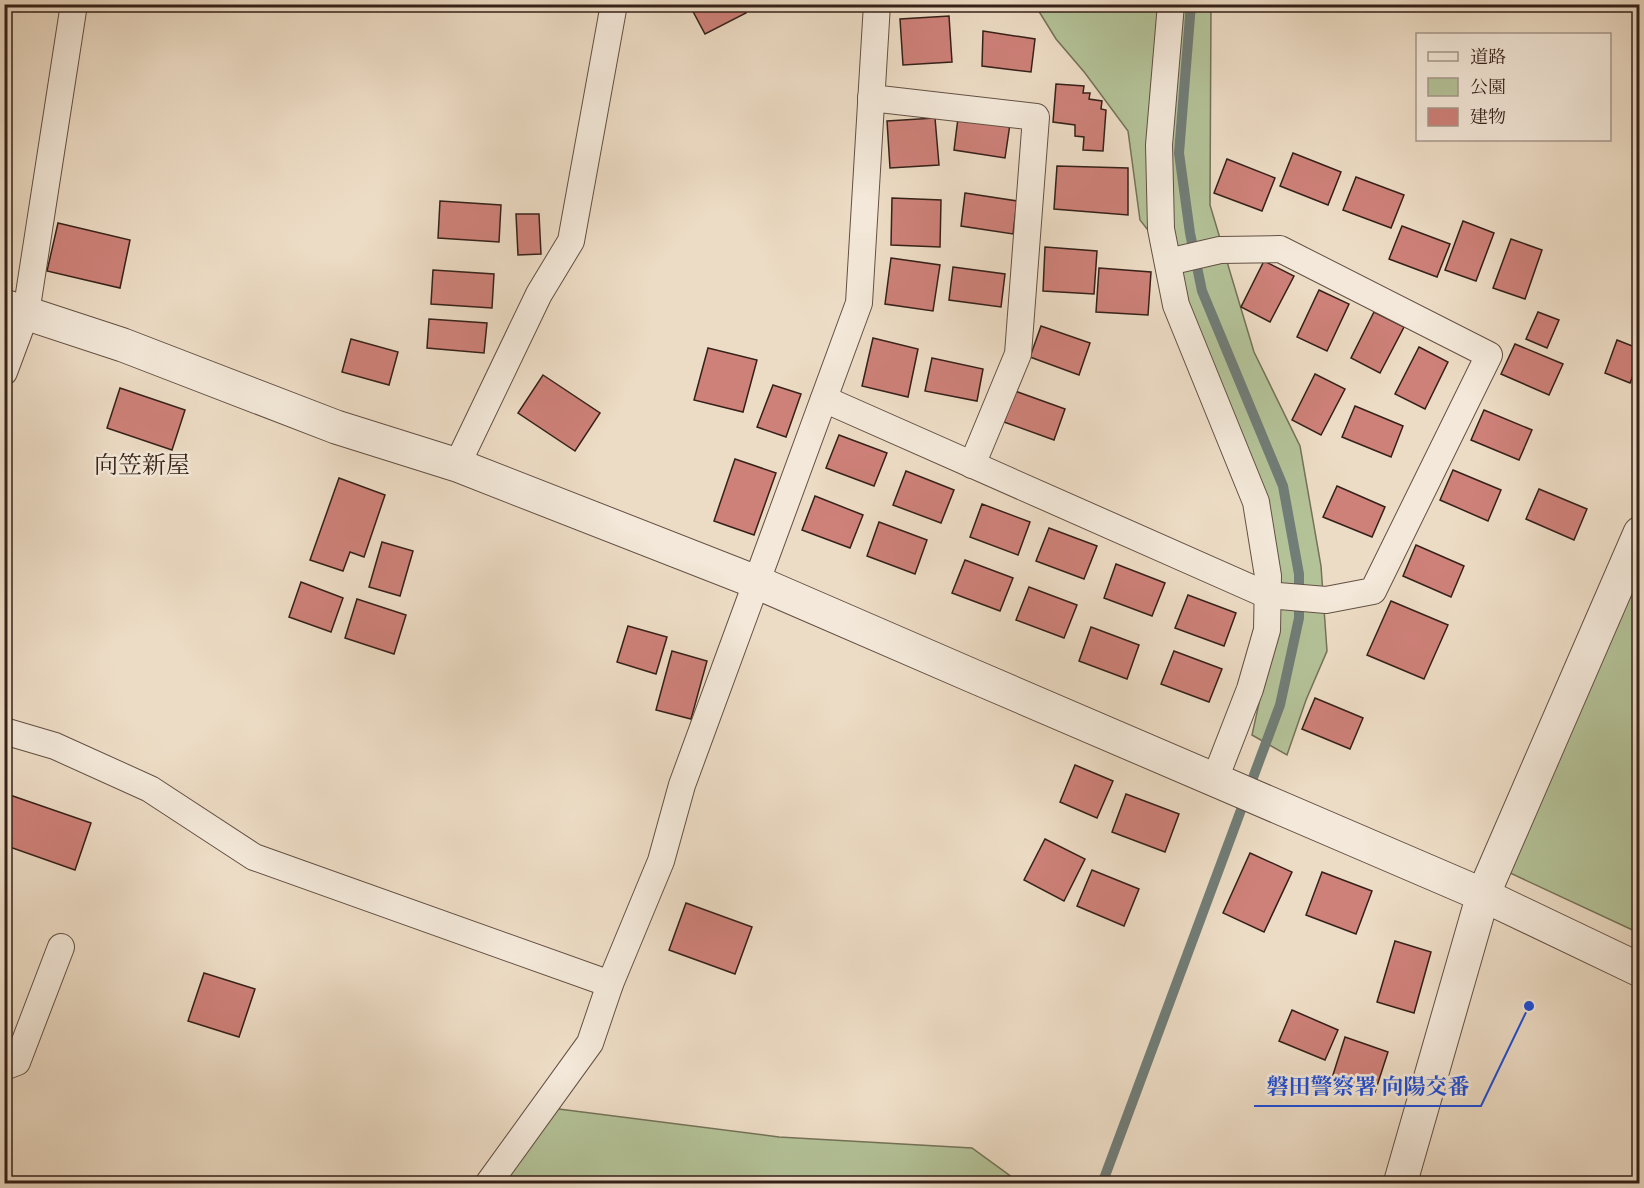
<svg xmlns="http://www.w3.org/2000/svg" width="1644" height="1188" viewBox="0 0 1644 1188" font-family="'IM FELL English','Noto Serif JP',serif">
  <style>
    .green { fill: #b4c298; stroke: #747258; stroke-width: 1.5 }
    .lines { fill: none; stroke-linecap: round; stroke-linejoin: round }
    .stream { stroke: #717d77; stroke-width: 10 }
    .building { fill: #ce8179; stroke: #352119; stroke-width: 1.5 }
    .minor-casing { stroke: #635044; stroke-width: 28 }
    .tertiary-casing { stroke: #635044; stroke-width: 35 }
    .minor { stroke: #f3e8d9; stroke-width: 26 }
    .tertiary { stroke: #f3e8d9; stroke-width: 33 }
    .labels { text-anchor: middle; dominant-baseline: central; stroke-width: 5; stroke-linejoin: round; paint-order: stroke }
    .quarter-label { font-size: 24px; fill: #352119; stroke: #f3e8d9 }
    .leader { fill: none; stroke: #1d4ed8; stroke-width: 2 }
    .callout-dot { fill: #1d4ed8; stroke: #f3e8d9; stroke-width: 2 }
    .callout-label { font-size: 22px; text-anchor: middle; font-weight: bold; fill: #1d4ed8; stroke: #f3e8d9; stroke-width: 5; stroke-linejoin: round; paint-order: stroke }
  </style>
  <rect width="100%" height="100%" fill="#eddcc5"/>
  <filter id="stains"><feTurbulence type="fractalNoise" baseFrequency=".00333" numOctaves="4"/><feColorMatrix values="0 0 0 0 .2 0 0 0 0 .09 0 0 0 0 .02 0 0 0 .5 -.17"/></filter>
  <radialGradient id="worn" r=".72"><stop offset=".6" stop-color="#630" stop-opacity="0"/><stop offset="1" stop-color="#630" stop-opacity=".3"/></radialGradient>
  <!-- green -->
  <g class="green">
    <path d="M1035,5H1211L1210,205L1254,352L1300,446L1321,566L1327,651L1306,700L1287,755L1252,735L1277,621L1259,519L1166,253L1140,220L1128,131L1085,73L1056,39Z"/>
    <path d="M1633,585L1639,587V933L1510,873Z"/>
    <path d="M543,1107L779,1137L972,1148L1020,1183L488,1184Z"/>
  </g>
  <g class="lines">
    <!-- stream -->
    <path class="stream" d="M1102,1184L1280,705L1299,618V574L1283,486L1202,291L1190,233L1179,153L1191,4"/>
  </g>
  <!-- building -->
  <g class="building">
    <path d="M689,4H741L746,13L705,34Z"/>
    <path d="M949,16L952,62L903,65L900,19Z"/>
    <path d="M983,31L1035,39L1031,72L982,66Z"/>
    <path d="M1056,84L1084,86L1083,93H1090L1089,99L1102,101L1101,109L1106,110L1103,151L1083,150L1084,137L1075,136V125L1053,122Z"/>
    <path d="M935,118L939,165L890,168L887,121Z"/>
    <path d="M958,118L1010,124L1005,158L954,150Z"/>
    <path d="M1293,153L1341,172L1328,205L1280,186Z"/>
    <path d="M1227,159L1275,178L1262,211L1214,193Z"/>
    <path d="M1057,166L1128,168V215L1054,209Z"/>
    <path d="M1356,177L1404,195L1391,228L1343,210Z"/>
    <path d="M965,193L1017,201L1013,234L961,226Z"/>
    <path d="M892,198L941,200L940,247L891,245Z"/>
    <path d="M440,201L501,205L499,242L438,238Z"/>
    <path d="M516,214H539L541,254L518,255Z"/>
    <path d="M1463,221L1494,233L1476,281L1445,270Z"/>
    <path d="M58,223L130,240L120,288L47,271Z"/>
    <path d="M1402,226L1450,244L1437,277L1389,259Z"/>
    <path d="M1511,239L1542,250L1525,299L1493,288Z"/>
    <path d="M1045,247L1097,251L1094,294L1043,291Z"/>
    <path d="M891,258L940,265L933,311L885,304Z"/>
    <path d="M1264,261L1294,276L1270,322L1241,307Z"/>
    <path d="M953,267L1005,274L1001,307L949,300Z"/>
    <path d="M1099,268L1151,272L1148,315L1096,312Z"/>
    <path d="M433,270L494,274L492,308L431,304Z"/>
    <path d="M1319,290L1349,304L1327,351L1297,337Z"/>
    <path d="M1374,312L1404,327L1380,373L1351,358Z"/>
    <path d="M1538,312L1559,320L1547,348L1526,339Z"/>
    <path d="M429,319L487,323L484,353L427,348Z"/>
    <path d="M1041,326L1090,343L1079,375L1030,357Z"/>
    <path d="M873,338L918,349L908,397L862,386Z"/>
    <path d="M351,339L398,352L389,385L342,372Z"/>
    <path d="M1617,340L1640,349V359L1630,383L1605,373Z"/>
    <path d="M1515,344L1563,364L1549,395L1501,374Z"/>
    <path d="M1419,347L1448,362L1425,409L1395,394Z"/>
    <path d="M708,348L757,360L743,412L694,400Z"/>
    <path d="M932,358L983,369L977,401L925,391Z"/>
    <path d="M1315,374L1345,389L1321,435L1292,420Z"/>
    <path d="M543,375L600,413L575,451L518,413Z"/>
    <path d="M773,385L801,394L786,437L757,427Z"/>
    <path d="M120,388L185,410L172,450L107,428Z"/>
    <path d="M1015,391L1065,409L1054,440L1004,422Z"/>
    <path d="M1355,406L1403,426L1391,457L1342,437Z"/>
    <path d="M1484,410L1532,430L1519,460L1471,440Z"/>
    <path d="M839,435L887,453L874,486L826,468Z"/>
    <path d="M735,459L776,473L754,535L714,521Z"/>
    <path d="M1453,470L1501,490L1488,521L1440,500Z"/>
    <path d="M906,471L954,490L941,523L893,505Z"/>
    <path d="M339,478L385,495L364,557L350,552L343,571L310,560Z"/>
    <path d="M1337,486L1385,507L1372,537L1323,517Z"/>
    <path d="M1539,489L1587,509L1574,540L1526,519Z"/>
    <path d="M815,496L863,515L850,548L802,530Z"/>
    <path d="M982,504L1030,522L1018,555L970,537Z"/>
    <path d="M879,522L927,540L915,574L867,556Z"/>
    <path d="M1049,528L1097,546L1084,579L1036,561Z"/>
    <path d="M382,542L413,551L400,596L369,587Z"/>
    <path d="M1416,545L1464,566L1451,597L1403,576Z"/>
    <path d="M965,560L1013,578L1000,611L952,593Z"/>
    <path d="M1116,564L1165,583L1152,616L1104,598Z"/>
    <path d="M301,582L343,598L331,632L289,617Z"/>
    <path d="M1029,587L1077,605L1064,638L1016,620Z"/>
    <path d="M1188,595L1236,613L1224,646L1175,628Z"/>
    <path d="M357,599L406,615L394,654L345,638Z"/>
    <path d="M1391,601L1448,625L1424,679L1367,655Z"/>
    <path d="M628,626L667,637L656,674L617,662Z"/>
    <path d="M1091,627L1139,645L1127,679L1079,661Z"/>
    <path d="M672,651L707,661L691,719L656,710Z"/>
    <path d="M1174,651L1222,669L1209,702L1161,684Z"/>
    <path d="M1315,698L1363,718L1350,749L1302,729Z"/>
    <path d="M1075,765L1113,781L1097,818L1060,802Z"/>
    <path d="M7,794L91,823L75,870L4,845V802Z"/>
    <path d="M1126,794L1179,814L1165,852L1112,832Z"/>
    <path d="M1045,839L1085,859L1064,901L1024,880Z"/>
    <path d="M1250,853L1292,872L1264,932L1223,913Z"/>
    <path d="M1092,870L1139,889L1124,926L1077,906Z"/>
    <path d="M1322,872L1372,891L1356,934L1306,915Z"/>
    <path d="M686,903L752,927L735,974L669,950Z"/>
    <path d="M1395,941L1431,952L1414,1013L1377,1002Z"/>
    <path d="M204,973L255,989L239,1037L188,1021Z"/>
    <path d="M1292,1010L1338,1030L1325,1060L1279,1041Z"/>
    <path d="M1345,1037L1388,1052L1375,1092L1332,1078Z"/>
  </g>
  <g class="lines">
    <defs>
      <g id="minor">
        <path d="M1171,4L1159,145L1161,229L1176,305L1256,502L1268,576L1267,630L1250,689L1215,779"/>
        <path d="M871,98L1036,117L1018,354L972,465"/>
        <path d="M4,372L26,313L74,4"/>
        <path d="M824,399L1267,595L1326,600L1373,591L1489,355L1280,249L1220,250L1168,262"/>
        <path d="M457,465L539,294L571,241L614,4"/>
        <path d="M4,731L55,746L150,789L254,857L610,984"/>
        <path d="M4,1067L17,1062L61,947"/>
        <path d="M488,1184L590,1043L610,984L661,861L682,785L859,303L877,4"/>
      </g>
      <g id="tertiary">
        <path d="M4,306L123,345L336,427L457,465L756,582L973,676L1483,895L1640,970"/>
        <path d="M1400,1184L1483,895L1640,533"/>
      </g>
    </defs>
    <!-- minor casing -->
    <use href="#minor" class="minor-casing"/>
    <!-- tertiary casing -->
    <use href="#tertiary" class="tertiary-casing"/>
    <!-- minor -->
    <use href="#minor" class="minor"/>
    <!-- tertiary -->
    <use href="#tertiary" class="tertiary"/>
  </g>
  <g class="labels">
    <!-- quarter labels -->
    <g class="quarter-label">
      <text x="142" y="466">向笠新屋</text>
    </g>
  </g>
  <!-- callouts -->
  <path class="leader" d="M1529 1006L1481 1106H1254"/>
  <circle class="callout-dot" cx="1529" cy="1006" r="6"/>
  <g class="callout-label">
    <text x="1368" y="1094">磐田警察署 向陽交番</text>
  </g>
  <!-- margin -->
  <rect width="1644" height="1188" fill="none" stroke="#eddcc5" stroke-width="24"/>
  <rect x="6" y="6" width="1632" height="1176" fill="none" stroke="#352119" stroke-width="3"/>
  <rect x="12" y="12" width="1620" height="1164" fill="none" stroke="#352119" stroke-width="1.5"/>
  <!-- legend -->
  <rect x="1416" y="33" width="195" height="108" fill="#f3e8d9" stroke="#a7988c" stroke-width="1.5"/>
  <rect x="1428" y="52" width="30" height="9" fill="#f3e8d9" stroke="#a7988c" stroke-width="1.5"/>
  <text x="1470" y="63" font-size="18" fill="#352119">道路</text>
  <rect x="1428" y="78" width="30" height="18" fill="#b4c298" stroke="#a7988c" stroke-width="1.5"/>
  <text x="1470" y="93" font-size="18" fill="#352119">公園</text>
  <rect x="1428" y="108" width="30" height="18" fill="#ce8179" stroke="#a7988c" stroke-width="1.5"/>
  <text x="1470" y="123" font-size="18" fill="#352119">建物</text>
  <rect width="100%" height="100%" filter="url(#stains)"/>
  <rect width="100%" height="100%" fill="url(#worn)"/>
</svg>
